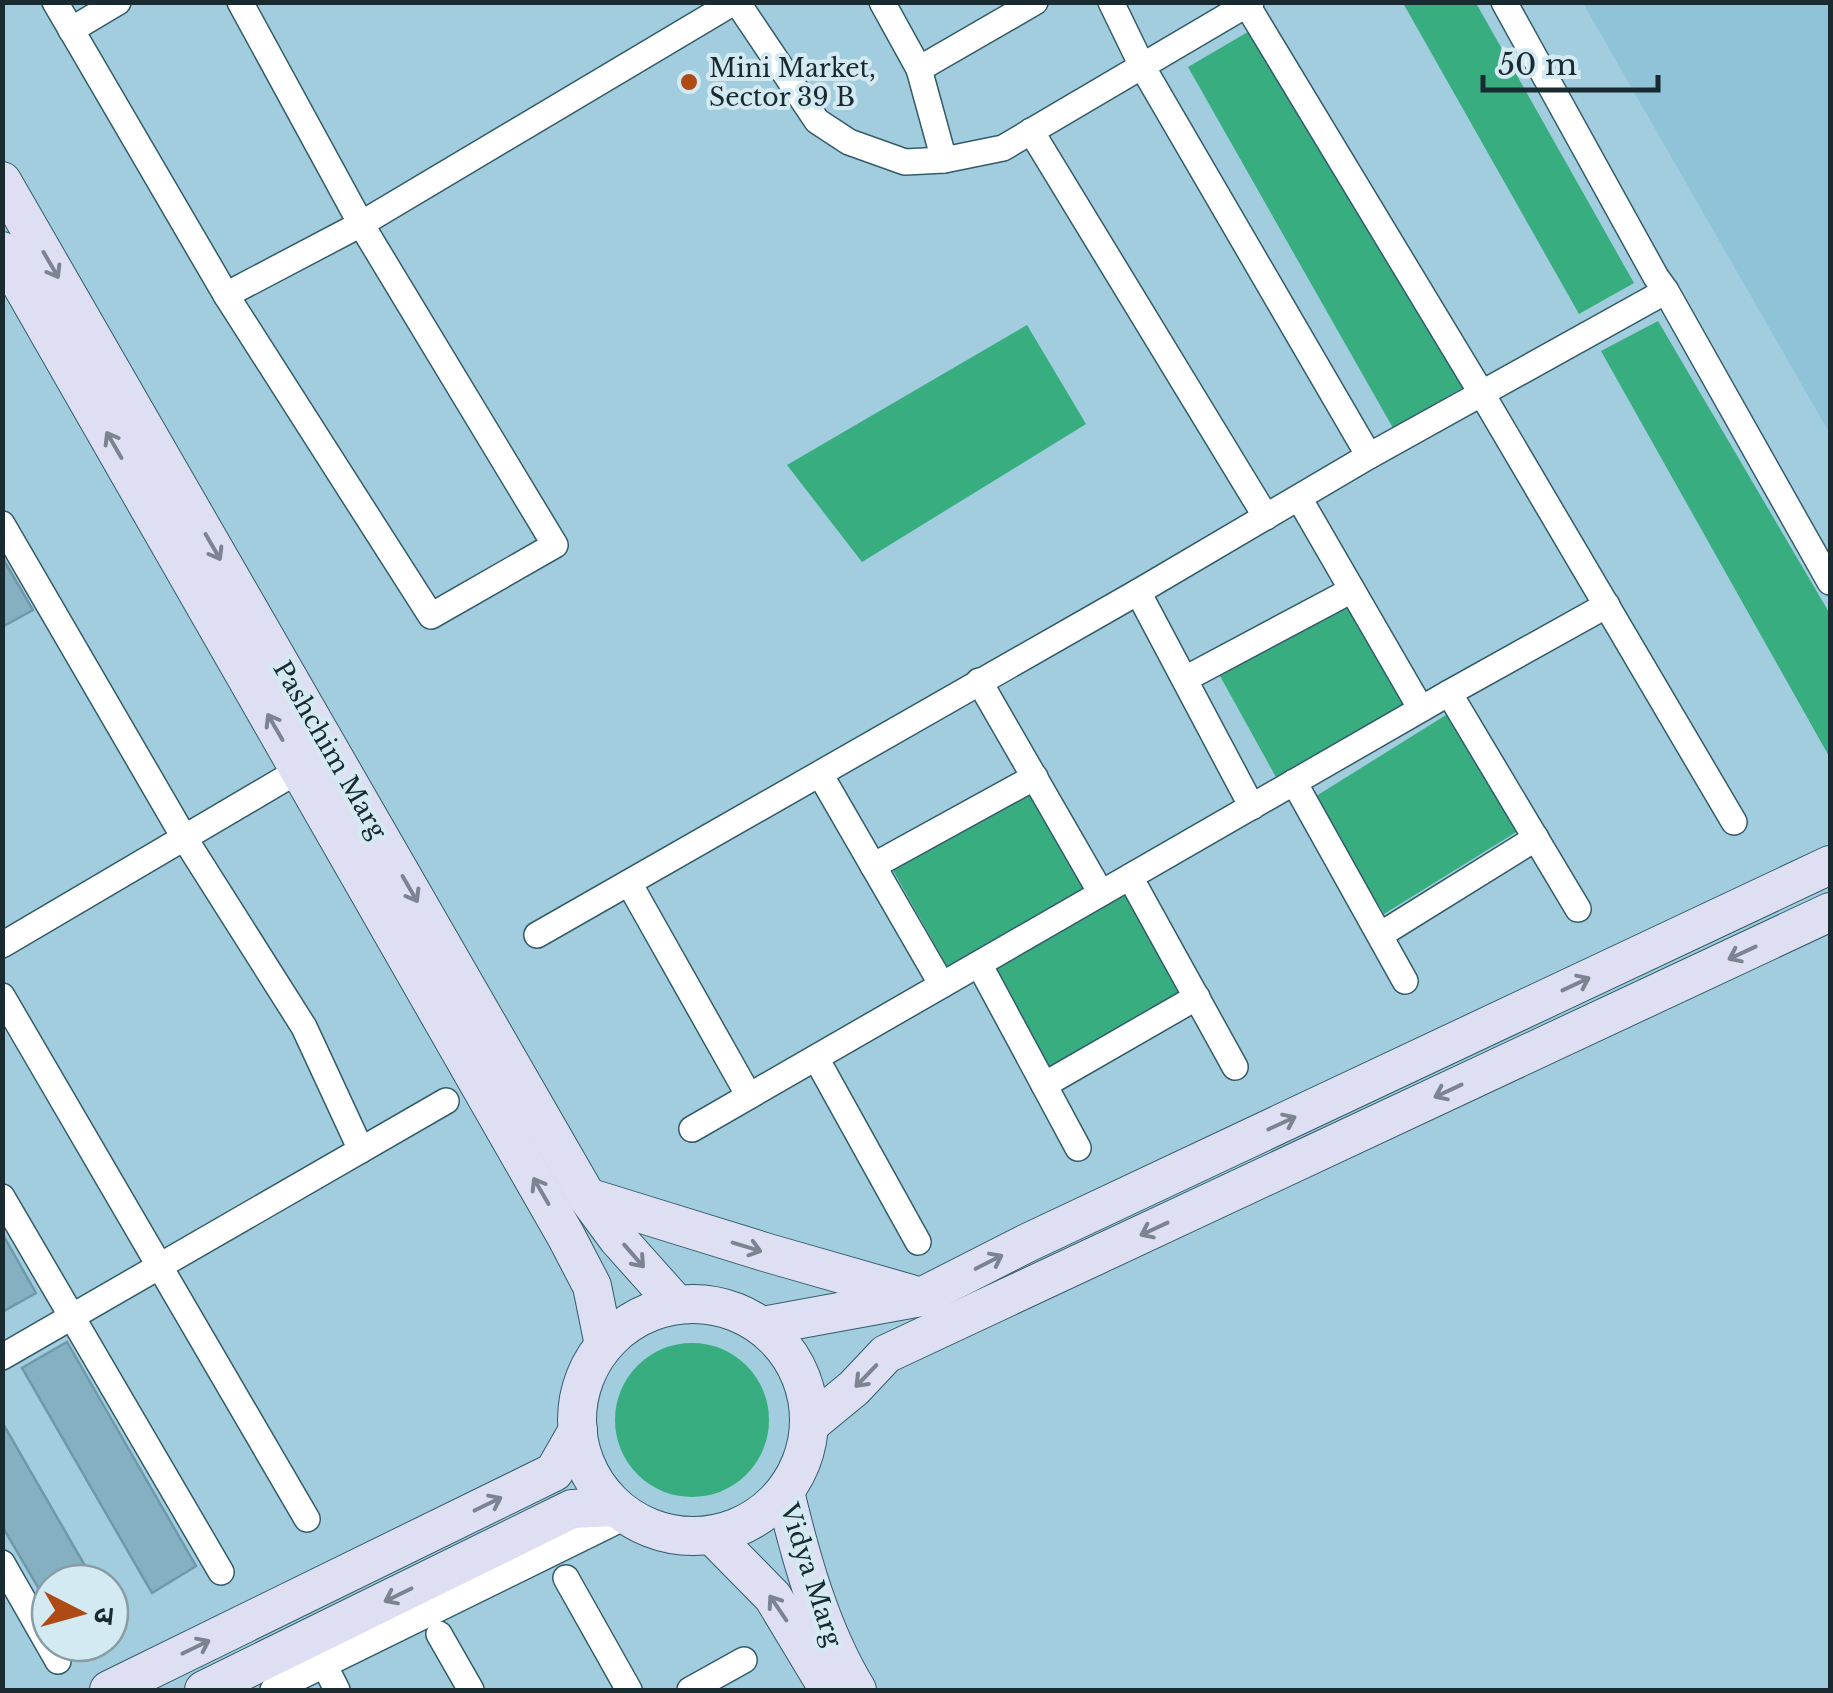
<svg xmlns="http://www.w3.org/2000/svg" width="1833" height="1693" viewBox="0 0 1833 1693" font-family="'Libre Baskerville','Noto Sans Devanagari',serif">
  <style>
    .built { fill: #8fc3d8 }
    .green { fill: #37ad80 }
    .building { fill: #85b0c1; stroke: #6f99a9; stroke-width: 2.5 }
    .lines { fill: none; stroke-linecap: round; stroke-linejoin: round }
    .street-casing { stroke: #335c6b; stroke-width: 28 }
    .secondary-casing { stroke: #335c6b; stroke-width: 40 }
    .street { stroke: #fff; stroke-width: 25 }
    .secondary { stroke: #dfdff3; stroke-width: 38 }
    .oneway { stroke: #7c8492 }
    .poi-dot { fill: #ad4a15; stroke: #d4eaf2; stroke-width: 4 }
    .labels { text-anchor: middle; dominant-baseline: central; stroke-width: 8; stroke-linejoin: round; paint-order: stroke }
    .poi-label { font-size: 25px; fill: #192a31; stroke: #d4eaf2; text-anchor: start }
    .street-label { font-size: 25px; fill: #192a31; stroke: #d4eaf2 }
  </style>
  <rect width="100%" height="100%" fill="#a1cdde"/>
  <!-- built -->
  <path class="built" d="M1583,3H1830V434Z"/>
  <!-- green -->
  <g class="green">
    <path d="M1403,3H1476L1634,283L1579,314Z"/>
    <path d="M1270,19L1476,380L1393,428L1188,67Z"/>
    <path d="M1658,321L1830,614V758L1601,351Z"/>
    <path d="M1027,325L1086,424L862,562L787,465Z"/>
    <path d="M1350,602L1408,704L1277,779L1220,676Z"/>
    <path d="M1446,715L1518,831L1384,914L1313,798Z"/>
    <path d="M1029,789L1086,890L948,968L891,867Z"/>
    <path d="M1125,890L1184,997L1048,1074L989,967Z"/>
    <circle cx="692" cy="1420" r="77"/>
  </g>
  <!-- building -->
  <g class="building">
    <path d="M2,557L33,610L2,627Z"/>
    <path d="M2,1233L36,1293L2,1312Z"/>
    <path d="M67,1342L196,1566L152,1593L22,1368Z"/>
    <path d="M2,1422L95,1583H50V1608L2,1526Z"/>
  </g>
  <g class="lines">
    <defs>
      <g id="street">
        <path d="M55,2L226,295L431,616L555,545L361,224L240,2"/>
        <path d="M737,2L817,121L849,142L905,162L944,160L1003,148L1251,2"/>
        <path d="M882,2L919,69L944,160"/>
        <path d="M1111,2L1142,66L1369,456"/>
        <path d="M1504,2L1656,277L1666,291L1830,582"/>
        <path d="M1247,5L1482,394L1734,822"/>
        <path d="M71,30L118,2"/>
        <path d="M919,69L1035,2"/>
        <path d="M1031,131L1266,517"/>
        <path d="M226,295L361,224L734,2"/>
        <path d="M1299,498L1421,709"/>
        <path d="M2,524L185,839L304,1027L361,1150"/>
        <path d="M1138,592L1252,807"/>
        <path d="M1185,679L1352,590"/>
        <path d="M979,681L1101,893"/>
        <path d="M1449,693L1578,909"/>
        <path d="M820,774L942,985"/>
        <path d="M1294,782L1405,981"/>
        <path d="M873,866L1035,777"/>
        <path d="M1130,877L1235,1067"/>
        <path d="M629,883L749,1096"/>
        <path d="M537,935L1138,592L1369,456L1666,291"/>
        <path d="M1380,935L1536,838"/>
        <path d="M2,945L284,779"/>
        <path d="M979,964L1078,1148"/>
        <path d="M2,996L307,1519"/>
        <path d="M816,1058L918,1242"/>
        <path d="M1044,1085L1197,997"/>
        <path d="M692,1129L1449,693L1607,605"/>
        <path d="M2,1197L221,1572"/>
        <path d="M2,1357L446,1101"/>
        <path d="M2,1563L58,1661"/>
        <path d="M566,1578L629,1690"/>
        <path d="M439,1634L471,1690"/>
        <path d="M331,1678L337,1690"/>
        <path d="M273,1690L627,1516"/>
        <path d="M690,1690L744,1660"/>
      </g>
      <g id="secondary">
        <path d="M2,181L587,1197L618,1239L677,1305"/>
        <path d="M2,251L566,1236L592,1286L604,1345"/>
        <path d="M587,1197L768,1253L911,1294"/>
        <circle cx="693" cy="1420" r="116"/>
        <path d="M762,1326L921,1297L1027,1243L1830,865"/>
        <path d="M809,1425L854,1388L886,1354L1830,912"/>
        <path d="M785,1492C801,1559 821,1631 857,1690"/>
        <path d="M712,1535L773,1597L829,1690"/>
        <path d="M109,1690L554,1472L578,1430"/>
        <path d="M204,1690L572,1509L616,1507"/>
      </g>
    </defs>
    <!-- street casing -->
    <use href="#street" class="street-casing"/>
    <!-- secondary casing -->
    <use href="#secondary" class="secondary-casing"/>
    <!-- street -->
    <use href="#street" class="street"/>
    <!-- secondary -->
    <use href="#secondary" class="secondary"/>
  </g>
  <!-- one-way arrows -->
  <defs><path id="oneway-shaft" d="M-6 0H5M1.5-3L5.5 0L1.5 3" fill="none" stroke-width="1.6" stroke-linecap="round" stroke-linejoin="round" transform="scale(2.5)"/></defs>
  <g class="oneway">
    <use href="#oneway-shaft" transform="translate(51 265) rotate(60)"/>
    <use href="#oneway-shaft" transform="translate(114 445) rotate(-120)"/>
    <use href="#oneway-shaft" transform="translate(213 547) rotate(60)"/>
    <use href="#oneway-shaft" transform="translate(275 727) rotate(-120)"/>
    <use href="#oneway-shaft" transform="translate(410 889) rotate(60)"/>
    <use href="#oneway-shaft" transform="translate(1742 953) rotate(155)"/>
    <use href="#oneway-shaft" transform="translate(1576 984) rotate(-25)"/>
    <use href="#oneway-shaft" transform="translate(1448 1091) rotate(155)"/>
    <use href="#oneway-shaft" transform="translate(1282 1123) rotate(-25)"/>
    <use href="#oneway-shaft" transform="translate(541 1191) rotate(-120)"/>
    <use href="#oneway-shaft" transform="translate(1154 1229) rotate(155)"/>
    <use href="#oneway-shaft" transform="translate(747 1247) rotate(17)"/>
    <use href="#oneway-shaft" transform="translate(634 1256) rotate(49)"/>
    <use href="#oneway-shaft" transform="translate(989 1262) rotate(-27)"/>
    <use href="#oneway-shaft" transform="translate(866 1376) rotate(134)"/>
    <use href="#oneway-shaft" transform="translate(488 1504) rotate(-26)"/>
    <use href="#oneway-shaft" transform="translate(398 1595) rotate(154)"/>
    <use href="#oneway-shaft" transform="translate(778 1608) rotate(-124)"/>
    <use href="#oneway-shaft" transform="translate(196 1647) rotate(-26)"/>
  </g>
  <!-- markers -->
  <circle class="poi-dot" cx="689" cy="82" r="10"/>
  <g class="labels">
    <!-- poi labels -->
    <g class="poi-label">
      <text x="709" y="68">Mini Market,<tspan x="709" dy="29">Sector 39 B</tspan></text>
    </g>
    <!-- street labels -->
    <g class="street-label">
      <text transform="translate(330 750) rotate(60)">Pashchim Marg</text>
      <text transform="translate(811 1575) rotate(72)">Vidya Marg</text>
    </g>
  </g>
  <!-- border -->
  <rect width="1833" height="1693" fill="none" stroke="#192a31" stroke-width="10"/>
  <!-- north arrow -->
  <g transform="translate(80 1613) rotate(96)"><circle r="48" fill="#d4eaf2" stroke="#899da5" stroke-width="2.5"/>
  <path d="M0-8L18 38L0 25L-18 38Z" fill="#ad4a15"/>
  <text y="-15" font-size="28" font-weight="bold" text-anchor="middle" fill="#192a31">उ</text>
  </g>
  <!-- scale -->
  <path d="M1483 75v15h175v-15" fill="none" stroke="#192a31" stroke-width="5"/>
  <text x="1498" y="75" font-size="30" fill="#192a31" stroke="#d4eaf2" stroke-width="8" paint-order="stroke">50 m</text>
</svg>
